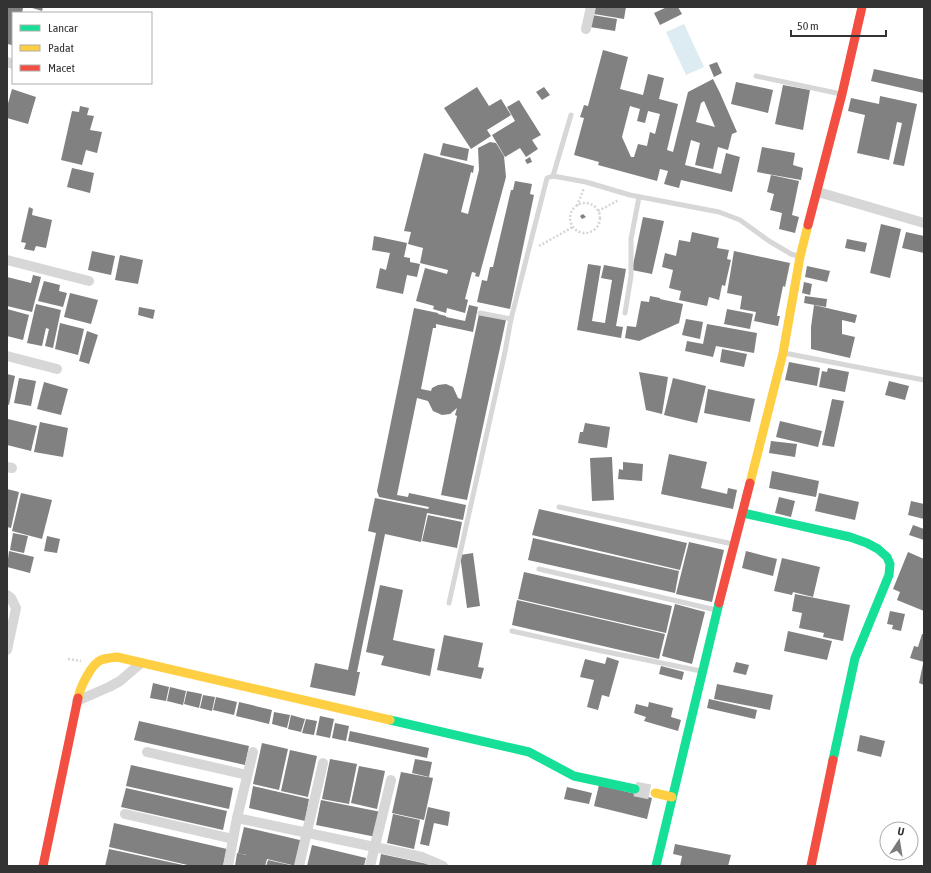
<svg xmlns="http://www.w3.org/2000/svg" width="931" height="873" viewBox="0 0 931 873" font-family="'Asap Condensed',sans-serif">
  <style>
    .water { fill: #ddebf3 }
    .building { fill: #818181; fill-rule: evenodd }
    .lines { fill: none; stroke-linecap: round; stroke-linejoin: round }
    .secondary-tunnel { stroke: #d6d6d6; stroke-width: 15; stroke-dasharray: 15 8; stroke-linecap: butt }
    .path { stroke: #d6d6d6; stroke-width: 2.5; stroke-dasharray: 2 2; stroke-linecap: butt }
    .lane { stroke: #d7d7d7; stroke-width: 5 }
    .street { stroke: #d7d7d7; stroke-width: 10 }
    .fast { stroke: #16e098; stroke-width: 9 }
    .slow { stroke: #ffcf43; stroke-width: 9 }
    .jam { stroke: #f24e42; stroke-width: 9 }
  </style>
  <rect width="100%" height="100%" fill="#fff"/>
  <!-- water -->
  <path class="water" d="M684,24L704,67L686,75L666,32Z"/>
  <!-- building -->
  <g class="building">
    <path d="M7,7L23,8L22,13H13V41L12,45L7,44Z"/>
    <path d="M29,7H43L42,11Z"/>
    <path d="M595,7H626L624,19L594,14Z"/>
    <path d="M667,7H678L682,14L660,25L654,13Z"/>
    <path d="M592,15L617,19L615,31L590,27Z"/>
    <path d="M603,50L628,57L620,89L643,95L648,74L664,78L659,99L678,104L667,150L673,152L688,92L713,79L720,93L737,132L732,134L728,150L718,147L713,169L695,165L700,143L691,140L685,165L721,174L726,153L740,157L732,192L681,180L679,188L664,184L668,171L660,169L657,181L598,165L599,162L574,155L584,118L580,117L584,105L588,106ZM704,101L715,127L696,122L701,103ZM630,106L640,109L637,121L645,123L648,111L660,114L655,134L650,132L647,146L638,144L634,157H631L622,137Z"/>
    <path d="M717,62L722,73L714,77L709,65Z"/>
    <path d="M874,69L924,80V93L871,81Z"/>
    <path d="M736,82L773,90L768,113L731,104Z"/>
    <path d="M783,85L810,90L803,130L775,124Z"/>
    <path d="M477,87L489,106L501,99L511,115L487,130L491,136L471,149L444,108Z"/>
    <path d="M544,87L550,95L542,100L536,92Z"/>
    <path d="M12,89L36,97L28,124L7,118V107Z"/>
    <path d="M880,96L917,104L904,166L893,164L902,123L897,122L889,160L857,153L865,115L848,111L851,98L879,104Z"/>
    <path d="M519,100L541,135L532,140L538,149L526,157L520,148L505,157L492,135L515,121L507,107Z"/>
    <path d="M80,106L89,108L87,115L94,116L90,130L102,132L97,153L86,150L82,165L61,160L72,111L79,112Z"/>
    <path d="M490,142L496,143L504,156L506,177L479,277L475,276L476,273L472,272L465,299L468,300L465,313L447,308L446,313L433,309L434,306L416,301L425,268L447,274L448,270L420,263L423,248L408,244L411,232L404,231L424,153L474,166L473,173L471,172L461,212L468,214L479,170L478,148Z"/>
    <path d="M443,143L469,149L467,161L440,155Z"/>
    <path d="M762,147L795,153L793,165L803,168L801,180L757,172Z"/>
    <path d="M530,157L532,162L527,164L525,160Z"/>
    <path d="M72,168L94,173L90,193L67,187Z"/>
    <path d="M771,175L799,181L792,215L799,217L795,233L779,229L782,213L770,210L774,194L767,192Z"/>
    <path d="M515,181L532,184L530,194L534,195L510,309L477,302L482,280L487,281L490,267H493L511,190H513Z"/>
    <path d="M29,207L33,209L32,215L52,220L46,248L36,246L34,251L24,249L26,243L21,242Z"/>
    <path d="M583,214L586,217L582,219L580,216Z"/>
    <path d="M643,217L664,221L652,274L632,270Z"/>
    <path d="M881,224L901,229L890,278L870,273Z"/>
    <path d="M692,232L719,238L717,248L729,250L727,259L731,260L725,286L722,285L719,300L709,297L707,306L679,300L681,291L669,288L673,270L662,267L665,253L676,256L679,240L690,242Z"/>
    <path d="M906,232L924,236V253L902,248Z"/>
    <path d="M374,236L407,243L404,257L410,258V262L420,264L417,277L407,275L403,294L376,288L380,268L386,270L390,253L372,250Z"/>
    <path d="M847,239L867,243L865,252L845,248Z"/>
    <path d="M92,251L115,256L111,275L88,270Z"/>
    <path d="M734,251L790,263L785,287L783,286L777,316H780L778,326L754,321L756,312L740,309L742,296L727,293Z"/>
    <path d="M120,255L143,260L138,284L115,280Z"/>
    <path d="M588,264L601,266L592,321L605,323L612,280L601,278L604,265L626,269L616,326L623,327L621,338L577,330Z"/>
    <path d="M807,266L830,271L827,282L805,277Z"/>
    <path d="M33,275L41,277L32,312L7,306V277L31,283Z"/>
    <path d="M44,281L60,285L59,291L67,293L63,307L38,301Z"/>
    <path d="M804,282L812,284L810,295L802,293Z"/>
    <path d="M70,293L98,300L91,324L64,317Z"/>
    <path d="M650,296L660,298V299L683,304L679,323L639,341L625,338L627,326L636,327L641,301L649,302Z"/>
    <path d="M805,296L827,299L826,307L804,303Z"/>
    <path d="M36,304L61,310L53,348L45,346L49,329L46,328L42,346L27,343Z"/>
    <path d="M469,305L478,307L473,332L436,324V328H433L421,389L431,391L432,388L438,385L446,384L453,387L458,398L461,399L479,314L506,320L467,500L441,495L457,416L455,415L457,408L450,414L442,415L433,411L428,401L417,398L397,495L408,497L409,493L466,505L463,520L427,513L421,542L385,534L357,672H360L355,696L310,687L315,663L348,670L376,533L368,531L375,498L428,509L429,507L379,497L377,491L414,308L438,313V314L446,316V317L465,321Z"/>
    <path d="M814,305L857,315L855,323L842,320V334L855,337L850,358L811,349V327Z"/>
    <path d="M139,307L155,310L153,319L138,315Z"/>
    <path d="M7,309L29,315L23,340L7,336Z"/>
    <path d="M727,309L753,314L750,329L724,324Z"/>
    <path d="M686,319L703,322L700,339L682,335Z"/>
    <path d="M60,323L84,329L78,355L55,349Z"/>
    <path d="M707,324L757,333L754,353L716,346L713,357L685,351L687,341L703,344Z"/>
    <path d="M87,331L98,335L89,364L79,361Z"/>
    <path d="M722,349L747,354L744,367L720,362Z"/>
    <path d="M789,362L820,368L817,386L785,380Z"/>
    <path d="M828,368L849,372L845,392L819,387L822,371L827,372Z"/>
    <path d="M639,372L668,377L662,414L646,410Z"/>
    <path d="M7,374L15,376L9,405L7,404Z"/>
    <path d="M19,378L36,381L31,406L14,403Z"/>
    <path d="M673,378L706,386L697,423L664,415Z"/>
    <path d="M889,381L909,386L905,400L885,395Z"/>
    <path d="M44,382L68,389L61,415L37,409Z"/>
    <path d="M708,389L755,399L750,422L704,413Z"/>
    <path d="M832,399L844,401L834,447L822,445Z"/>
    <path d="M8,419L37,426L31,451L7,445V425Z"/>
    <path d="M780,421L822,431L818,447L776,437Z"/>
    <path d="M40,422L68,428L63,457L34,452Z"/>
    <path d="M585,423L610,427L607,448L578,443L580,432H583Z"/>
    <path d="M771,441L797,444L795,457L769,453Z"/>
    <path d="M669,454L707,462L701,488L727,494L728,488L737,490L733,509L661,494Z"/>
    <path d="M612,457L614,500L592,501L590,458Z"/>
    <path d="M623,462L643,464L642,481L618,479L619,469L623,470Z"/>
    <path d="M772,471L819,481L816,497L769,488Z"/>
    <path d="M7,489L19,492L11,528L7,527Z"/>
    <path d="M21,493L52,500L42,539L12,531Z"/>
    <path d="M819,493L859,502L855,520L815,511Z"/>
    <path d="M779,497L795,501L791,517L775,513Z"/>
    <path d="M911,501L924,504V519L908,515Z"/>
    <path d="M539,509L687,543L680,570L532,535Z"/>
    <path d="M428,515L462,522L457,548L422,541Z"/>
    <path d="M913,525L924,529V540L909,535Z"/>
    <path d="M13,533L28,536L24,553L10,550Z"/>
    <path d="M47,536L60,539L57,553L44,551Z"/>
    <path d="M533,538L679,571L675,593L528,560Z"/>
    <path d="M689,542L724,550L712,602L676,594Z"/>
    <path d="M9,551L34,557L30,573L7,567Z"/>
    <path d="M746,551L777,559L773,576L742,568Z"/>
    <path d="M908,552L924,559V611L897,600L900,592L893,589Z"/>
    <path d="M473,553L480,606L467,608L460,555Z"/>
    <path d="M782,558L820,567L813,597L793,592L792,595L774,591Z"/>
    <path d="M524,572L672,606L666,633L518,599Z"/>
    <path d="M380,585L403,590L393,640L435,649L430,676L381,665L384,656L366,652Z"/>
    <path d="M795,594L850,605L843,641L823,637L824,633L799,628L802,613L792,611Z"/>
    <path d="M517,600L665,634L659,659L512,625Z"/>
    <path d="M675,604L705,612L692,664L662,656Z"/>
    <path d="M890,611L905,614L901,631L892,629L893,625L887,624Z"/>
    <path d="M788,631L832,641L827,660L784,651Z"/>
    <path d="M922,634H924V662L910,658L914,646L918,647Z"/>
    <path d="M444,635L483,643L478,667L484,668L481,679L437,670Z"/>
    <path d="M607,657L619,661L609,697L602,695L598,710L587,707L594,680L580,677L585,659L605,664Z"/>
    <path d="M736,662L749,665L746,675L733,672Z"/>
    <path d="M923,664H924V685L919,683Z"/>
    <path d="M661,666L684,672L682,680L659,674Z"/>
    <path d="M153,683L169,687L166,701L150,698Z"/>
    <path d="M717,684L773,695L770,710L714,699Z"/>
    <path d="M170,687L186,691L183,705L167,701Z"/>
    <path d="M187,691L202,694L199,708L184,704Z"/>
    <path d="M203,695L215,697L212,711L200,708Z"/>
    <path d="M216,697L237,702L234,715L213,710Z"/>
    <path d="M709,699L757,710L755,719L707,708Z"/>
    <path d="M239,702L272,710L269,724L236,716Z"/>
    <path d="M649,702L673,708L671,717L681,720L678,731L644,721L646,717L634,713L636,704L648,707Z"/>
    <path d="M274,712L290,715L287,728L272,724Z"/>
    <path d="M291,715L305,719L301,732L288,729Z"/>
    <path d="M320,716L334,719L330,738L316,735Z"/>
    <path d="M306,719L317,721L314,735L302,733Z"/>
    <path d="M139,721L249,746L245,765L134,740Z"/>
    <path d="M335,723L349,726L346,741L332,738Z"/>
    <path d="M350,731L429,748L427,758L348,741Z"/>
    <path d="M860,735L885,741L881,757L857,751Z"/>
    <path d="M262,743L288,749L279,790L253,784Z"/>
    <path d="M290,750L317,756L308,797L281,791Z"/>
    <path d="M330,759L357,764L349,804L322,799Z"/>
    <path d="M415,759L432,762L429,777L412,773Z"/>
    <path d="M131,765L233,788L229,809L126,786Z"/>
    <path d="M359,766L385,771L377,809L351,803Z"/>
    <path d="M401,772L433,778L424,820L392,813Z"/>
    <path d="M599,785L652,798L647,819L594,806Z"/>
    <path d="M253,786L309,799L305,821L249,808Z"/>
    <path d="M567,787L592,793L589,804L564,799Z"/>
    <path d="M126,788L227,811L223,830L121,807Z"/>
    <path d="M321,800L381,812L376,837L316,825Z"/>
    <path d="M428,807L450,812L448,826L434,823L429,846L420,844Z"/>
    <path d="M393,814L420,820L414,849L387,843Z"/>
    <path d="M114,823L227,849L223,866H192L109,847Z"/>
    <path d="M244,827L304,841L296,866L267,859L265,866H235L237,853L247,855L238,853Z"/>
    <path d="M675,844L731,855L728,866H680L682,856L673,854Z"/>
    <path d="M312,845L366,858L364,866H307Z"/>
    <path d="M109,849L183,865V866H105Z"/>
    <path d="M381,854L432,865V866H379Z"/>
    <path d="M268,860L290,865V866H266Z"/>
  </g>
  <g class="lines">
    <!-- secondary-tunnel -->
    <path class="secondary-tunnel" d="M635,789L655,793"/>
    <!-- path -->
    <g class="path">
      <circle cx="585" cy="218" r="15"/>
      <path d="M577,206L584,188"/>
      <path d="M598,211L619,200"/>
      <path d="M539,246L573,227"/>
      <path d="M68,659L81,661"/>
    </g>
    <!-- lane -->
    <g class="lane">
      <path d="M756,76L841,94"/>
      <path d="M553,176L571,115"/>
      <path d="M480,313L511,319"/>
      <path d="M625,313L631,276V239L639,197"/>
      <path d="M784,353L924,380"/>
      <path d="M559,507L733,544"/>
      <path d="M539,569L716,610"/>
      <path d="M449,603L505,352L511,319L547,178L553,176L586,182L630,195L719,212L740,220L769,241L791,254L798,256"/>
      <path d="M512,631L602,651L701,671"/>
    </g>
    <!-- street -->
    <g class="street">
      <path d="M586,29L591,7"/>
      <path d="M7,62L13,64"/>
      <path d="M818,192L924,223"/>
      <path d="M7,260L89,281"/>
      <path d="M7,356L57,369"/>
      <path d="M7,467L12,468"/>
      <path d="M7,595L11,598L16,608L7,650"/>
      <path d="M77,701L109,687L120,681L141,663"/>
      <path d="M147,752L247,775"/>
      <path d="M253,752L237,818L422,857L443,866"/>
      <path d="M125,814L233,839"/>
      <path d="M228,866L237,818"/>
      <path d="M299,866L323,763"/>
      <path d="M370,866L391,780"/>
    </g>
    <!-- fast -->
    <g class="fast">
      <path d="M743,513L850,537L867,543L878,549L887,557L890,564L889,575L855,658L833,760"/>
      <path d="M390,720L529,752L574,776L635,789"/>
      <path d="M656,866L719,603"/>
    </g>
    <!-- slow -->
    <g class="slow">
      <path d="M750,483L783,353L800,257L808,225"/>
      <path d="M78,698C80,688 91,664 101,660C106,658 112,658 117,657L390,720"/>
      <path d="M655,793L672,797"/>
    </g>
    <!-- jam -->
    <g class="jam">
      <path d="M808,225L842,94L862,7"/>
      <path d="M719,603L750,483"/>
      <path d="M43,866L78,698"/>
      <path d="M811,866L833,760"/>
    </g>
  </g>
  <!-- border -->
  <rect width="931" height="873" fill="none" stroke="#333333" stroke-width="16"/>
  <!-- legend -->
  <rect x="12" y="12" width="140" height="72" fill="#ffffff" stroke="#adadad"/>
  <rect x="20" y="25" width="20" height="6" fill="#16e098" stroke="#adadad"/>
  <text x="48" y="32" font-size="12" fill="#333333">Lancar</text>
  <rect x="20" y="45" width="20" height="6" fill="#ffcf43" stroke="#adadad"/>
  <text x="48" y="52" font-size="12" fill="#333333">Padat</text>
  <rect x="20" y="65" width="20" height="6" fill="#f24e42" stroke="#adadad"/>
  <text x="48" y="72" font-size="12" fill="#333333">Macet</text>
  <!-- north arrow -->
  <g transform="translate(899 841) rotate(12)"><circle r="19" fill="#ffffff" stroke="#adadad"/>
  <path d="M0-3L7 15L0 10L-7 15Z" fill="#7a7a7a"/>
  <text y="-6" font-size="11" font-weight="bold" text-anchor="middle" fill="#333333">U</text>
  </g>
  <!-- scale -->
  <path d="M791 30v6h95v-6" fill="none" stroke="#333333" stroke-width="2"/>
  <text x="797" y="30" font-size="12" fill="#333333" stroke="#ffffff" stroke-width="3" paint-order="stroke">50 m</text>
</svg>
